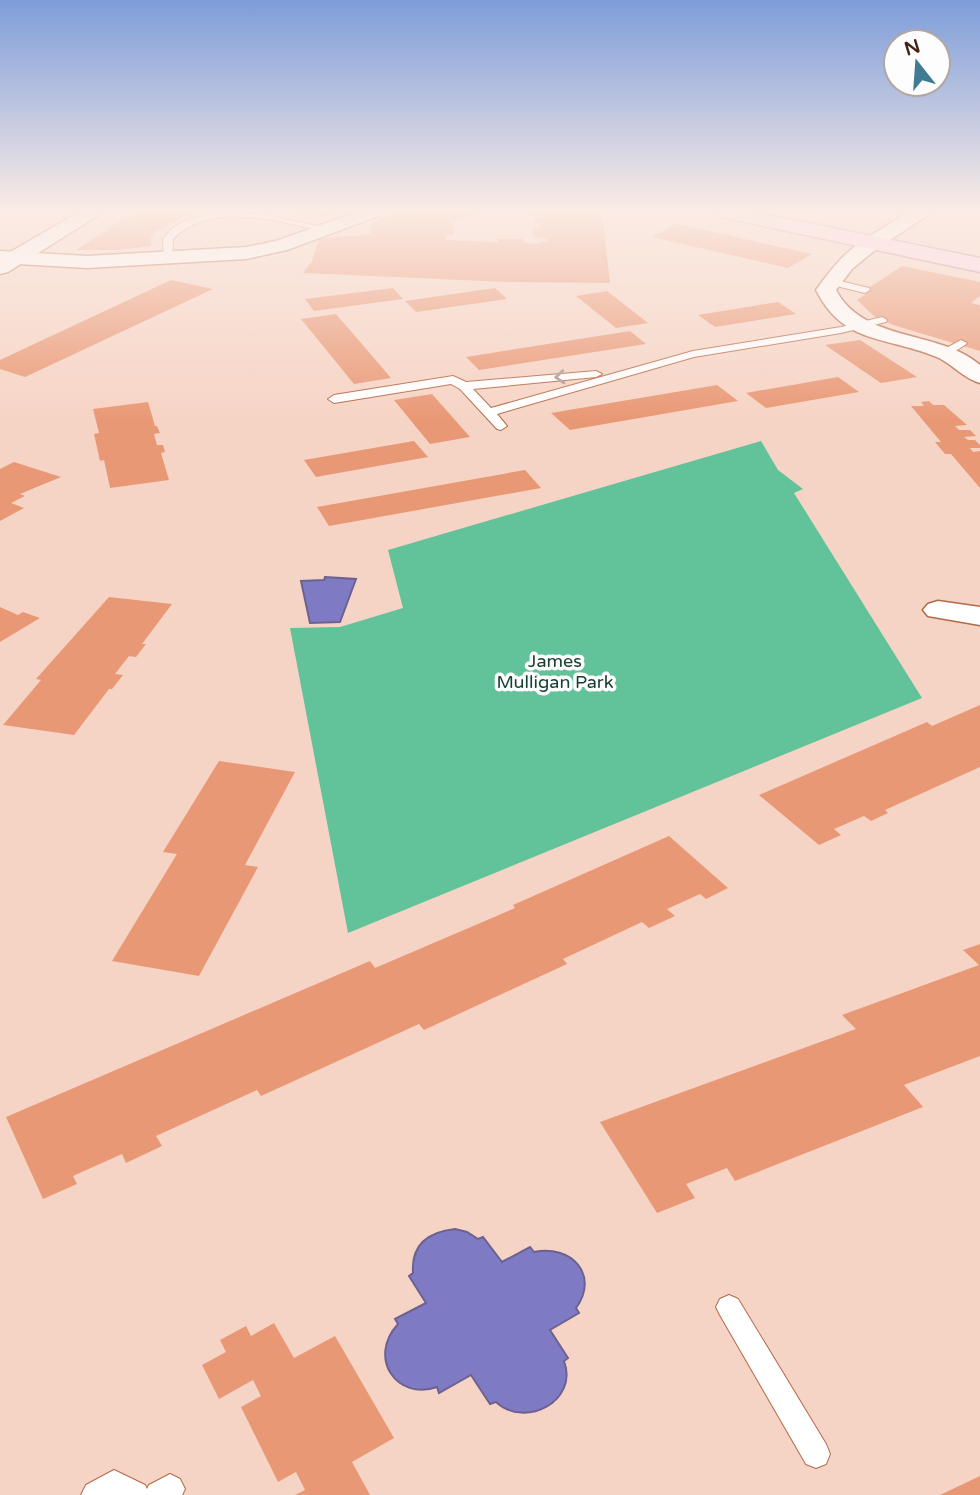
<svg xmlns="http://www.w3.org/2000/svg" width="980" height="1495" viewBox="0 0 980 1495" font-family="'Varela Round',sans-serif">
  <style>
    .forest { fill: #62c29a }
    .water { fill: #7e7bc4; stroke: #6d6190; stroke-width: 2 }
    .building { fill: #e99875 }
    .lines { fill: none; stroke-linecap: round; stroke-linejoin: round }
    .service-casing { stroke: #b46846; stroke-width: 2 }
    .minor-casing { stroke: #b46846; stroke-width: 3 }
    .tertiary-casing { stroke: #b46846; stroke-width: 3 }
    .secondary-casing { stroke: #b46846; stroke-width: 3 }
    .primary-casing { stroke: #be8499; stroke-width: 3 }
    .service { fill: #fff; fill-rule: evenodd }
    .minor { fill: #fff; fill-rule: evenodd }
    .tertiary { fill: #fff; fill-rule: evenodd }
    .secondary { fill: #fff; fill-rule: evenodd }
    .primary { fill: #ffd4ec; fill-rule: evenodd }
    .oneway { stroke: #ab9c96 }
    .labels { text-anchor: middle; dominant-baseline: central; stroke-width: 7; stroke-linejoin: round; paint-order: stroke }
    .park-label { font-size: 18px; fill: #16402f; stroke: #fdfdfd }
  </style>
  <rect width="100%" height="100%" fill="#f6d4c5"/>
  <!-- forest -->
  <path class="forest" d="M761,441L778,470L803,489L794,493L922,698L348,933L290,628L340,627L403,608L388,550Z"/>
  <!-- water -->
  <g class="water">
    <path d="M325,577L356,579L340,622L310,623L301,581L324,580Z"/>
    <path d="M455,1229L467,1232L478,1239L483,1237L502,1262L530,1247L534,1252C571,1244 600,1275 576,1308L579,1313L550,1330L568,1358L564,1361C579,1401 525,1429 496,1402L490,1404L471,1375L439,1393L437,1387C397,1401 367,1358 398,1324L395,1319L426,1303L409,1276L413,1273C411,1245 428,1232 455,1229Z"/>
  </g>
  <!-- building -->
  <g class="building">
    <path d="M144,211H196L155,232L151,237V246L119,250H76L116,224H114Z"/>
    <path d="M289,211H338L324,216L311,213L304,216Z"/>
    <path d="M403,211H487L453,222L452,227L455,228L453,235H447L445,240L498,242V239H523L524,242L534,244L547,241V239L533,236V228H540L539,223H534V219L542,217L520,213L602,211L610,283L508,282L303,273L312,261L319,239L371,234V223Z"/>
    <path d="M677,224L812,254L788,268L652,237Z"/>
    <path d="M902,266L980,282V296L971,303L980,305V351L893,325L874,316L857,300L866,294L861,293Z"/>
    <path d="M171,280L213,289L25,377L0,369V360Z"/>
    <path d="M393,288L403,299L314,311L305,299Z"/>
    <path d="M495,288L507,299L416,312L405,301Z"/>
    <path d="M607,291L648,323L616,328L576,296Z"/>
    <path d="M778,302L796,314L715,327L698,315Z"/>
    <path d="M336,314L362,344L391,378L354,384L301,319Z"/>
    <path d="M630,331L646,344L479,370L466,357Z"/>
    <path d="M860,340L917,377L881,383L825,345Z"/>
    <path d="M838,377L859,392L766,408L746,393Z"/>
    <path d="M717,385L738,401L570,430L551,413Z"/>
    <path d="M432,394L470,437L430,444L394,400Z"/>
    <path d="M929,401L933,405H944L967,425L955,426L959,430H970L976,436L964,437L968,440H975L980,445V448H970L973,452L980,451V488L951,454H945L935,442H941L911,406H924L921,402Z"/>
    <path d="M148,402L155,426H157L160,433L154,434L157,445H163L165,452L161,453L169,480L110,488L104,460L100,461L94,434L99,433L93,409Z"/>
    <path d="M414,441L428,457L316,477L304,460Z"/>
    <path d="M14,462L61,477L20,494L25,496L11,503L24,508L0,521V469Z"/>
    <path d="M525,470L541,488L329,526L317,507Z"/>
    <path d="M109,597L172,604L142,644H146L136,657L129,656L115,674L123,675L112,689H109L74,735L3,725L41,680L36,679Z"/>
    <path d="M0,607L18,615L23,612L40,618L0,642Z"/>
    <path d="M980,705V767L885,810L888,813L871,821L864,816L834,829L841,835L819,845L759,795L927,722L932,726Z"/>
    <path d="M219,761L295,772L245,865L258,867L199,976L112,961L177,854L163,852Z"/>
    <path d="M669,836L728,888L706,899L700,894L667,909L675,916L649,928L642,922L563,959L567,964L424,1030L419,1024L261,1096L257,1090L156,1136L162,1146L126,1163L122,1154L73,1176L77,1184L43,1199L6,1117L370,961L375,968L515,908L513,905Z"/>
    <path d="M980,944V1056L904,1085L923,1107L735,1181L727,1168L686,1184L695,1198L657,1213L600,1122L856,1029L842,1015L979,965L963,950Z"/>
    <path d="M274,1323L294,1358L335,1336L394,1438L352,1462L370,1495H295L305,1490L296,1472L278,1482L241,1407L261,1396L253,1380L219,1399L202,1365L226,1352L220,1340L246,1326L251,1336Z"/>
    <path d="M980,1476V1495H940Z"/>
  </g>
  <g class="lines">
    <defs>
      <g id="service">
        <path d="M220,212L267,215L330,229L325,232C279,221 210,201 173,239L172,258L164,260L163,239C177,219 197,216 220,212Z"/>
        <path d="M832,279L869,288L870,290L865,293L828,284L827,282Z"/>
        <path d="M882,317L887,320L886,322L841,333L694,357L497,414L507,426L501,430L497,429L460,389L451,384L334,403L328,399L334,395L453,376L466,382L596,371L602,374L596,377L473,389L491,408L693,351L841,327Z"/>
        <path d="M961,340L967,343L965,345L949,355H941V351Z"/>
        <path d="M729,1295L738,1299L826,1444L830,1454L826,1464L816,1468L806,1464L720,1315L716,1307L720,1299Z"/>
        <path d="M114,1470L145,1485L147,1489L149,1485L170,1474L180,1479L185,1489L182,1495H81L86,1485Z"/>
      </g>
      <g id="minor">
        <path d="M360,211H384L381,215L287,250L246,259L87,268L0,263V251L87,256L246,247L276,241Z"/>
        <path d="M874,237L880,238L883,242L880,246L852,269L836,290C864,343 938,329 980,365V383C965,379 953,365 939,358C889,336 844,346 816,290C830,271 850,243 874,237Z"/>
        <path d="M938,601L980,607V625L928,616L923,610L928,604Z"/>
      </g>
      <path id="tertiary" d="M910,211H934L881,246H867L863,242L867,238Z"/>
      <path id="secondary" d="M81,211H105L8,272L0,274V258Z"/>
      <path id="primary" d="M711,211H749L980,258V272L721,217L714,215Z"/>
    </defs>
    <!-- service casing -->
    <use href="#service" class="service-casing"/>
    <!-- minor casing -->
    <use href="#minor" class="minor-casing"/>
    <!-- tertiary casing -->
    <use href="#tertiary" class="tertiary-casing"/>
    <!-- secondary casing -->
    <use href="#secondary" class="secondary-casing"/>
    <!-- primary casing -->
    <use href="#primary" class="primary-casing"/>
    <!-- service -->
    <use href="#service" class="service"/>
    <!-- minor -->
    <use href="#minor" class="minor"/>
    <!-- tertiary -->
    <use href="#tertiary" class="tertiary"/>
    <!-- secondary -->
    <use href="#secondary" class="secondary"/>
    <!-- primary -->
    <use href="#primary" class="primary"/>
  </g>
  <!-- one-way arrows -->
  <defs><path id="oneway-chevron" d="M-2-3.5L2.5 0L-2 3.5" fill="none" stroke-width="1.6" stroke-linecap="round" stroke-linejoin="round" transform="scale(1.75)"/></defs>
  <use class="oneway" href="#oneway-chevron" transform="translate(560 377) rotate(175)"/>
  <!-- sky -->
  <linearGradient id="sky" x2="0" y2="1"><stop stop-color="#7d9dda"/><stop offset="0.5" stop-color="#fbece5"/><stop offset="1" stop-color="#fbece5" stop-opacity="0"/></linearGradient>
  <rect width="980" height="420" fill="url(#sky)"/>
  <g class="labels">
    <!-- park labels -->
    <g class="park-label">
      <text x="555" y="661">James<tspan x="555" dy="21">Mulligan Park</tspan></text>
    </g>
  </g>
  <!-- north arrow -->
  <g transform="translate(917 63) rotate(343)"><circle r="33" fill="#fdfdfd" stroke="#b3a6a1" stroke-width="2"/>
  <path d="M0-5L12 26L0 18L-12 26Z" fill="#3f7c93"/>
  <text y="-10" font-size="19" font-weight="bold" text-anchor="middle" fill="#452416">N</text>
  </g>
</svg>
